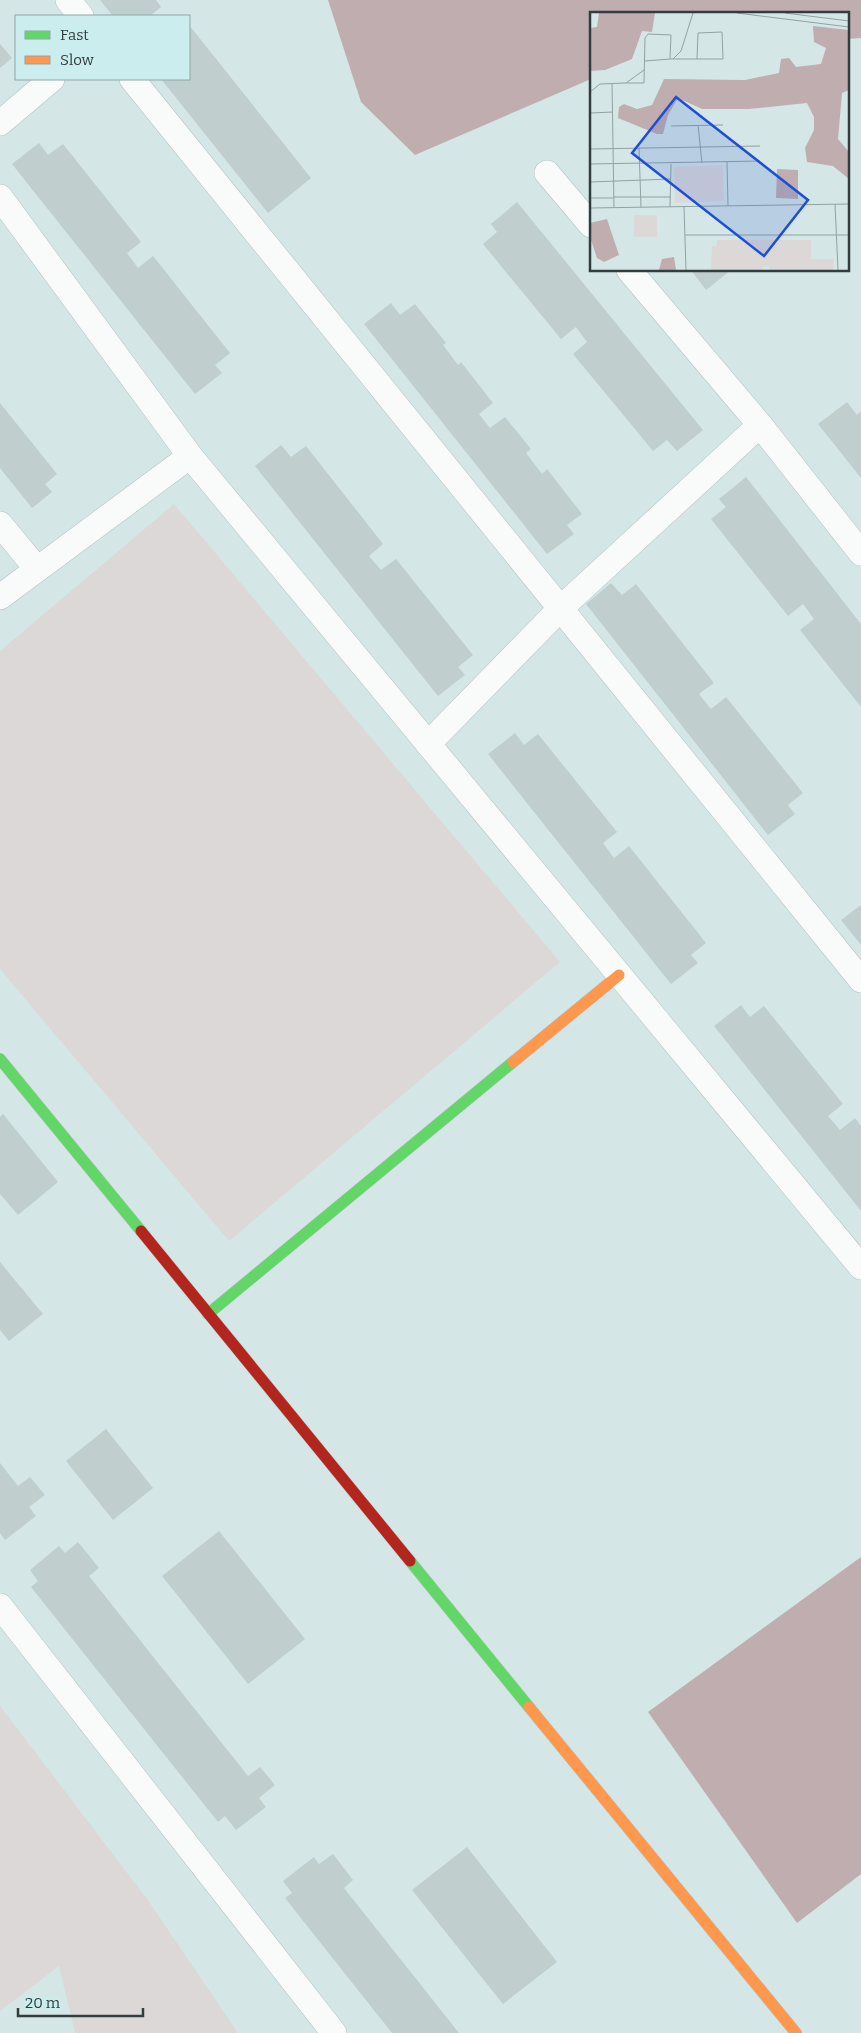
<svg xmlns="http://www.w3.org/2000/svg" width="861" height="2033" viewBox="0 0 861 2033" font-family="Bitter,serif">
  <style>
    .green { fill: #dcd8d8 }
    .water { fill: #c0adaf }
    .building { fill: #c0cece }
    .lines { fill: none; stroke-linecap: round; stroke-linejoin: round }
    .lane-casing { stroke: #b5c2c3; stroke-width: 26 }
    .fast-casing { stroke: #b5c2c3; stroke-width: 12 }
    .slow-casing { stroke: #b5c2c3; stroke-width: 12 }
    .jam-casing { stroke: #b5c2c3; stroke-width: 12 }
    .lane { stroke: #f9fbfb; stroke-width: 25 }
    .fast { stroke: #63d668; stroke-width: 11 }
    .slow { stroke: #ff974d; stroke-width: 11 }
    .jam { stroke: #b3261e; stroke-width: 11 }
    .inset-road { fill: none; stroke: #93a2a3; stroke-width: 1 }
    .view { fill: #1d4ed8; fill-opacity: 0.15; stroke: #1d4ed8; stroke-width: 2.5 }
    .inset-edge { fill: none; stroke: #313d3e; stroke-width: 2.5 }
  </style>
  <rect width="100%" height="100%" fill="#d4e6e6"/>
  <!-- green -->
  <g class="green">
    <path d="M174,504L560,962L229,1241L0,969V651Z"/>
    <path d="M0,1706L147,1899L238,2033H75L59,1966L0,2011Z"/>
  </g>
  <!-- water -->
  <g class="water">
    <path d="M328,0H861V38L847,39V14H591V79L415,155L361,102Z"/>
    <path d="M861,1557V1874L797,1923L648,1712Z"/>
  </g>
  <!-- building -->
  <g class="building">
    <path d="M100,0H156L161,7L150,16H113Z"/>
    <path d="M189,25L311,178L268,213L161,79H189Z"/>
    <path d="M0,44L12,58L0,68Z"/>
    <path d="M39,143L48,155L63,144L141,242L127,253L138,268L153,256L230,353L215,365L222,373L195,394L12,164Z"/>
    <path d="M517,202L703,430L677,451L667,440L653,451L573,354L587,342L576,327L561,339L483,244L497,232L491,224Z"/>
    <path d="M691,270H731L706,290Z"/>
    <path d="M391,303L400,315L415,304L446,343L443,345L458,365L461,362L493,403L479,414L490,428L505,417L531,449L526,453L542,474L547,469L582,514L567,525L574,534L547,554L364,324Z"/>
    <path d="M847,402L857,415L861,411V478L818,424Z"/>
    <path d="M0,403L57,474L45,484L52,492L32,508L0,468Z"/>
    <path d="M281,445L291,457L306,446L383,544L369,556L381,570L396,559L473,655L458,667L465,675L438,696L255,466Z"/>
    <path d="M746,477L861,624V707L800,630L814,619L803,604L788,616L711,519L726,507L719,499Z"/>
    <path d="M611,583L622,595L636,584L714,683L699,694L711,709L726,697L803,793L788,805L795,814L768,835L586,604Z"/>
    <path d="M515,733L524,745L538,734L617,832L603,843L614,858L629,846L706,943L691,955L698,963L671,984L488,754Z"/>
    <path d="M861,905V945L841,920Z"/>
    <path d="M741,1005L750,1017L764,1006L843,1104L828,1116L840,1130L855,1118L861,1126V1211L714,1026Z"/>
    <path d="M3,1114L58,1182L18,1215L0,1194V1117Z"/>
    <path d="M0,1262L43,1314L9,1341L0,1330Z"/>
    <path d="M106,1429L153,1488L113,1520L66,1461Z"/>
    <path d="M0,1463L18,1486L30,1477L45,1495L29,1507L36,1516L5,1540L0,1533Z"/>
    <path d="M219,1531L305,1639L248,1684L162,1576Z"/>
    <path d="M78,1542L99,1568L89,1576L248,1776L260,1767L275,1785L259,1798L266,1807L236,1830L225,1816L218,1822L31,1587L38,1581L30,1570L59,1546L65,1553Z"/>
    <path d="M467,1847L557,1962L503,2004L412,1890Z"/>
    <path d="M333,1854L353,1880L344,1888L459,2033H392L285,1898L292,1893L283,1881L314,1857L319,1864Z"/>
  </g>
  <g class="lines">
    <defs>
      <g id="lane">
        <path d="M68,0L81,16"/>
        <path d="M132,79L861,980"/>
        <path d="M0,123L52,79"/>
        <path d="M547,173L591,225"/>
        <path d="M0,197L190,456L861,1267"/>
        <path d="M629,270L760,425L861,553"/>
        <path d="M0,524L37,569"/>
        <path d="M0,597L190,456"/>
        <path d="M428,744L561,608L760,425"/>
        <path d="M0,1606L334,2033"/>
      </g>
      <g id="fast">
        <path d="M0,1059L141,1231"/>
        <path d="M208,1314L513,1062"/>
        <path d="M410,1561L529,1707"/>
      </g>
      <g id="slow">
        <path d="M513,1062L619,975"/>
        <path d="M529,1707L796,2033"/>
      </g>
      <path id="jam" d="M141,1231L410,1561"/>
    </defs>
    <!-- lane casing -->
    <use href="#lane" class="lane-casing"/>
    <!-- fast casing -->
    <use href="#fast" class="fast-casing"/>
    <!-- slow casing -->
    <use href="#slow" class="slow-casing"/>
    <!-- jam casing -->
    <use href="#jam" class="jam-casing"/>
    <!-- lane -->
    <use href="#lane" class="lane"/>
    <!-- fast -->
    <use href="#fast" class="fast"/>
    <!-- slow -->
    <use href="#slow" class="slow"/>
    <!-- jam -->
    <use href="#jam" class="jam"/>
  </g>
  <!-- overview -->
  <g transform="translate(590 12)">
    <rect width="259" height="259" fill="#d4e6e6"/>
    <path d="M133,153L134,189L85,191L84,155ZM44,203H67V225H44ZM127,228H221V247H244L243,258H179V254L173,255V258H121L122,234H127Z" fill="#dcd8d8"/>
    <path d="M9,1H65L62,20L52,19L42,47L15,58L0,59V16L7,15ZM223,14L259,18V78L252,81L248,127L259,140V167L243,154L217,150L215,136L224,118V105L217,91L159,97H112L88,86L78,103L73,122H67L28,106L29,95L34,92L47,97L62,93L74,67L155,68L189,61L191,47L199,46L206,55L231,52L236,36L224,30ZM187,157L208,158V187L186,186ZM17,207L29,243L14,250L7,246L0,225V211ZM84,245L86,258H69L72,247Z" fill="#c0adaf"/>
    <path class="inset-road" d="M147,1L259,15M195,1L259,9M80,47H133L132,20L108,21L107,47M83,47L91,39L103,1M22,71L24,196M36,71H54L55,26L58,22L81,23L80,47L55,49M0,80L10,72L36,71L54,58M0,101L23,100M108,113L112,151M81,114L133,113M49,136L51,195M0,137L170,134M137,150L138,194M0,152L170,149M0,170L81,167M23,185H81M0,186H23M245,192L248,258M80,195L81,152M94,195L96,258M0,196L259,192M95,223H259"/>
    <path class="view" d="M86,85L218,188L174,244L42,141Z"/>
    <rect width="259" height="259" class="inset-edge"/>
  </g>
  <!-- legend -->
  <rect x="15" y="15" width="175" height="65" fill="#ccedee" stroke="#8ea7a8"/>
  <rect x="25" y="31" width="25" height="8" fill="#63d668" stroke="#8ea7a8"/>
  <text x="60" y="40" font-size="15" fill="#313d3e">Fast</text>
  <rect x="25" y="56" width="25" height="8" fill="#ff974d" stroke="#8ea7a8"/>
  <text x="60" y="65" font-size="15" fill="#313d3e">Slow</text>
  <!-- scale -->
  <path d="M18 2008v8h125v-8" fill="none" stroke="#313d3e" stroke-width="2.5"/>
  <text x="25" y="2008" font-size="15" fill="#313d3e" stroke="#ccedee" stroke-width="4" paint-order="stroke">20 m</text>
</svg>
